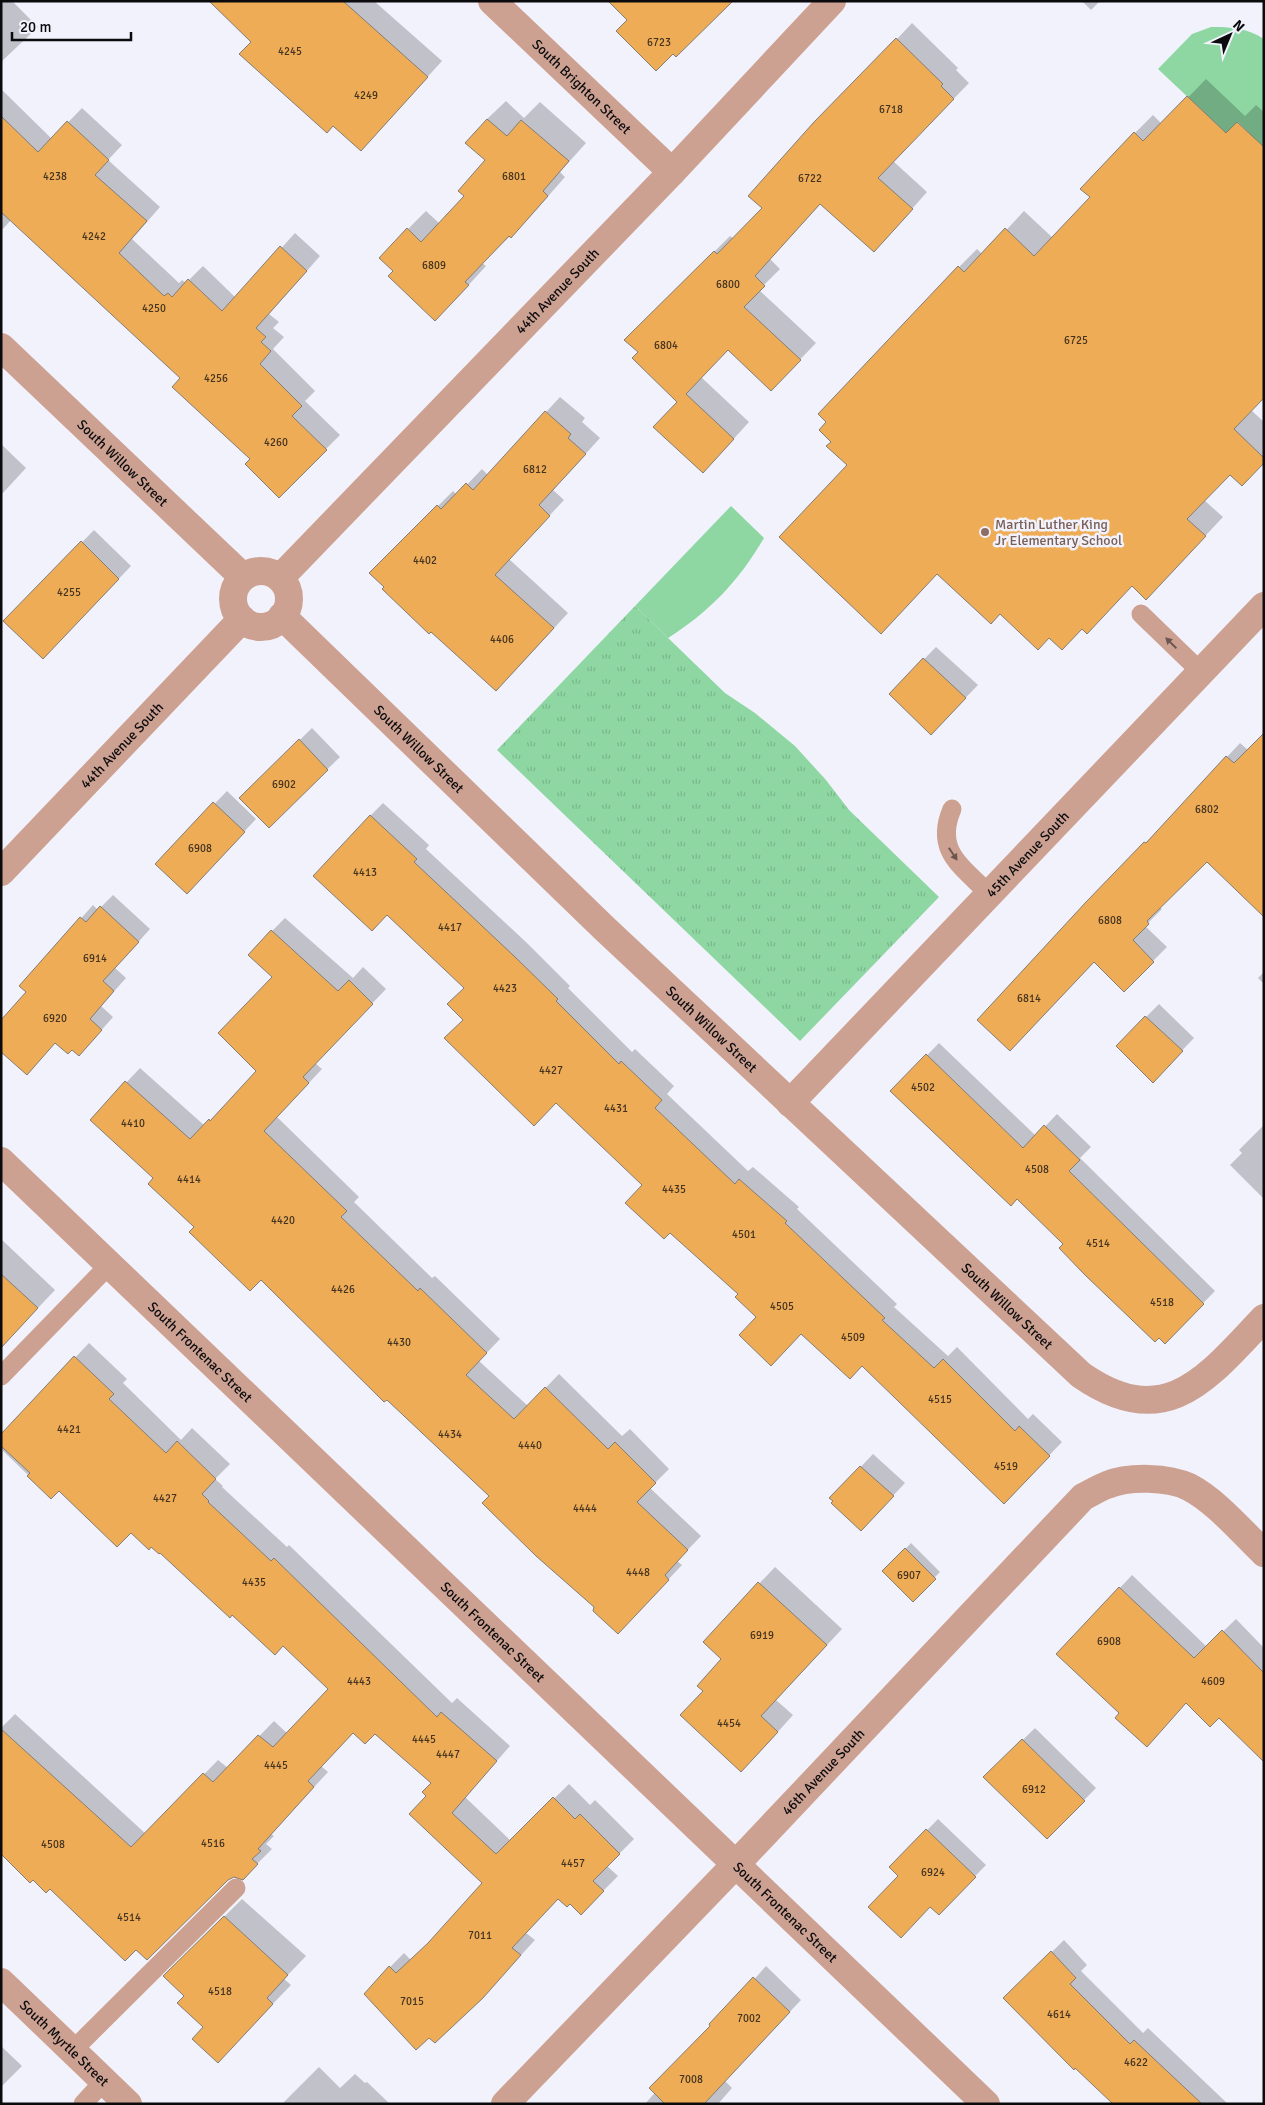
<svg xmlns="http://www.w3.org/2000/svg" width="1265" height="2105" viewBox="0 0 1265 2105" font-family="Signika,sans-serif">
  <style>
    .grass { fill: url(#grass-tufts) }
    .park { fill: #8ed7a3 }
    .shadow { fill: #0003 }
    .building { fill: #eeac57; stroke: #837d76 }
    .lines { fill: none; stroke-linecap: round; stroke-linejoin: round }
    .lane { stroke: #cda191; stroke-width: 19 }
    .street { stroke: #cda191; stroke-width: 28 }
    .oneway { fill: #6c5650 }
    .education-dot { fill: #8d6e63; stroke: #f2f2fc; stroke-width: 2 }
    .labels { text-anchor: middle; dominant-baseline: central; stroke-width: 5; stroke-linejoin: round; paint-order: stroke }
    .number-label { font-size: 11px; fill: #443320 }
    .street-label { font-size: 14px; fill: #0b0b0e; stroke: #f2f2fc }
    .education-label { font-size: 14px; fill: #785e54; stroke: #f2f2fc; text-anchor: start }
  </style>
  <defs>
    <pattern id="grass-tufts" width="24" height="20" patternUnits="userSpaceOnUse" patternTransform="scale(1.25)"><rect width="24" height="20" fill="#8ed7a3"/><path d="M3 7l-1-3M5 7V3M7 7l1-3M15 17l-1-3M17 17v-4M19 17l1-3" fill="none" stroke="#79b78b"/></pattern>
  </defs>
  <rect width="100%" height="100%" fill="#f2f2fc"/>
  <!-- grass -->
  <path class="grass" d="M635,606L725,693L755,713L795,746L826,780L849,810L939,897L800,1041L497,750Z"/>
  <!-- park -->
  <g class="park">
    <path d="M1211,27C1231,27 1247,28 1264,39V144L1262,146L1238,122L1226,133L1158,69L1192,34Z"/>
    <path d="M731,506L764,538C738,582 710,611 668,638L635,606Z"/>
  </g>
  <!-- shadow -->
  <g class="shadow">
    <path d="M1,1H12L38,27L1,62Z"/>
    <path d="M210,1H374L442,61L361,150Z"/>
    <path d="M1082,1H1100L1091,10Z"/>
    <path d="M912,23L958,68L956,70L969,83L893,161L927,192L889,235L821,203L770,259L780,269L759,290L816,343L787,373L728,349L701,377L749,422L719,455L640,352L626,340L730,236L734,239L764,208L897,39Z"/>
    <path d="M1206,79L1245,116L1256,105L1264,112V397L1251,410L1264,422V462L1230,474L1204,500L1223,517L1164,580L1133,585L1083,627L849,465L959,267L977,249L983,255L1024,211L1053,238L1092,197L1135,133L1153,115L1162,124Z"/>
    <path d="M1,89L52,139L82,108L122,145L108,160L160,207L132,239L179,283L182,280L186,283L203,266L236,298L295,233L320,256L269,314L279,322L273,328L284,337L273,349L315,391L305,401L340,435L279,496L252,459L182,378L11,220L1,231Z"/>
    <path d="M506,101L524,118L540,102L586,143L560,172L565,177L529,218L482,263L486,266L453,302L394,271L408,229L426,211L440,224L466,196L487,160V119Z"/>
    <path d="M560,397L585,418L582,422L600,438L553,490L564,500L509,559L568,613L511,675L386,587L371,573L453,491L457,495L482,469L488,475Z"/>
    <path d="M1,444L26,468L1,495Z"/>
    <path d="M94,530L131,566L55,646L5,621Z"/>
    <path d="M936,647L978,685L943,721L890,694Z"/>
    <path d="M312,728L340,757L269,826L241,798Z"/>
    <path d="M1240,743L1248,750L1207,860L1159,907L1162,909L1145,926L1167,947L1124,990L1145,843L1159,830Z"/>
    <path d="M227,791L256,819L199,880L156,864Z"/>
    <path d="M383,803L429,845L426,849L527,943L570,986L568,988L632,1052L635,1049L674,1086L667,1094L748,1171L753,1167L799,1207L797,1209L897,1304L894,1307L948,1356L957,1347L1028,1419L1033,1414L1062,1442L1017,1489L863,1364L802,1332L758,1317L644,1185L556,1102L465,1020L466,987L370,816Z"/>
    <path d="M113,895L150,929L115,968L126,978L101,1006L113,1017L91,1042L21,986L93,905L98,910Z"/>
    <path d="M285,918L353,978L363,967L386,989L315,1063L322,1069L277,1117L359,1197L354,1202L432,1278L435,1276L500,1339L479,1361L528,1406L559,1374L622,1436L630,1429L669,1469L650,1488L701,1536L677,1561L682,1565L632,1618L490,1496L261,1278L196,1227L155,1178L91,1120L140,1068L205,1126L258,1071L273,977L272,931Z"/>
    <path d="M1264,972V984L1258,978Z"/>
    <path d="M1159,1004L1194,1038L1153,1081L1117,1046Z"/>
    <path d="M939,1043L1036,1136L1057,1114L1091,1147L1080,1158L1215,1291L1165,1342L1017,1198L892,1091Z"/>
    <path d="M1264,1125V1199L1230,1165L1242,1153L1239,1150Z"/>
    <path d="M1,1239L55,1290L1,1347Z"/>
    <path d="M89,1343L127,1379L123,1383L181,1440L192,1428L230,1464L215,1479L223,1486L222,1487L287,1547L289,1545L452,1703L457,1698L510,1746L465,1797L511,1841L569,1784L590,1805L595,1800L634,1839L607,1866L618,1876L581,1913L570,1902L559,1898L526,1933L535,1940L497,1981L435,2041L390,1967L404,1953L411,1960L433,1939L484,1883L428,1796L433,1783L375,1733L354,1732L321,1766L328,1772L271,1834L274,1836L266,1844L272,1849L243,1878L233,1876L136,1948L50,1887L33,1878L1,1853V1728L15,1714L146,1834L218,1760L228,1768L274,1721L288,1734L330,1689L283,1644L232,1613L160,1551L131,1531L59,1489L51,1497L1,1449V1436Z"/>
    <path d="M873,1454L905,1483L873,1517L831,1498Z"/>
    <path d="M911,1543L940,1572L913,1600L884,1571Z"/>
    <path d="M775,1567L842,1629L776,1700L793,1715L757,1755L705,1691L723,1659L704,1642Z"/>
    <path d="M1132,1575L1207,1647L1236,1619L1264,1648V1760L1219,1717L1187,1702L1147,1745L1121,1713L1058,1654Z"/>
    <path d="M1035,1728L1096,1788L1047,1838L985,1777Z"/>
    <path d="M938,1819L986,1865L939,1913L891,1867Z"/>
    <path d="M242,1899L306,1956L284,1979L291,1985L218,2061L205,2027L185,1996L165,1976Z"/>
    <path d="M1064,1940L1087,1965L1081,1971L1143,2033L1148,2028L1228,2104H1115L1005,1998Z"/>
    <path d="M766,1966L801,2000L725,2081L732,2088L718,2104H645Z"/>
    <path d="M1,2046L22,2066L1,2087Z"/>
    <path d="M319,2067L340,2088L355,2074L365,2083L367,2082L390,2104L283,2103Z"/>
  </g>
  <!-- building -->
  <g class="building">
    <path d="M209,1H343L428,77L361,151L333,126L327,133L239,54L251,42Z"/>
    <path d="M608,1H733L676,57L673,54L656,71L616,31L627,20Z"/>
    <path d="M896,38L943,84L941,86L954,99L878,178L913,209L874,252L820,204L755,276L765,286L744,307L801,360L771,391L728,350L686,394L734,439L703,473L653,427L677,402L632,358L638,352L624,340L714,251L717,254L762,208L748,196L814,122Z"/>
    <path d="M1187,96L1226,133L1237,122L1264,147V398L1234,429L1264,458V463L1242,486L1230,475L1187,519L1206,536L1146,600L1132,586L1087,634L1082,629L1062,650L1049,638L1038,650L1000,614L991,624L937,574L881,634L779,537L847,465L826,446L831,442L819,430L826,422L818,414L958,266L964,272L1005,228L1034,256L1090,197L1080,189L1134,132L1143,141Z"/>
    <path d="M1,116L38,152L67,121L109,160L95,175L147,221L119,253L164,296L168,293L172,297L188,279L222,311L280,246L307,271L256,328L266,337L261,342L271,351L260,364L302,406L292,416L327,450L279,498L245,464L250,459L172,387L180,378L1,212Z"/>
    <path d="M487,119L507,136L521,120L569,161L543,191L548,196L511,238L509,236L465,282L469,285L435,321L388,276L393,271L379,258L407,228L421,242L464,196L458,191L485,160L465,143Z"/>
    <path d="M545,411L571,434L568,438L586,454L539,505L550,516L495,575L554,628L496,691L431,632L429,634L382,589L384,587L369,573L437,505L441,509L466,483L473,490Z"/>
    <path d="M81,541L119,579L43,659L3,621Z"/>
    <path d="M923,658L966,698L931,735L889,694Z"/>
    <path d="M1264,733V917L1207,862L1147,921L1149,924L1133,940L1154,962L1124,992L1094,962L1010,1051L977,1020L1086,902L1144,842L1146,843L1226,756L1234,763Z"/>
    <path d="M299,739L328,770L269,828L239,798Z"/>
    <path d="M213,802L245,832L187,894L155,864Z"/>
    <path d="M370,815L417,859L414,862L514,956L558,999L556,1001L619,1064L621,1061L662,1100L655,1108L735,1184L739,1179L787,1221L785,1223L885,1318L882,1320L934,1368L943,1359L1015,1431L1019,1426L1050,1456L1004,1504L862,1366L850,1379L801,1334L771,1366L739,1335L756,1317L735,1297L738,1294L670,1233L664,1239L625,1203L642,1185L556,1103L534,1126L444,1038L463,1020L447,1004L464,988L387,915L372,931L313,876Z"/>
    <path d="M100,906L139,942L103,981L114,991L90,1019L102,1030L79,1056L72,1050L68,1054L55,1043L27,1075L1,1052V1020L26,992L19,986L80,917L86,922Z"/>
    <path d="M271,930L338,991L349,980L373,1004L303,1077L309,1083L264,1131L347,1211L341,1217L418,1291L420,1288L487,1353L466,1375L514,1419L545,1387L608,1449L615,1442L656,1483L637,1502L688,1550L665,1575L669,1580L618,1634L593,1611L594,1607L536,1556L482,1503L489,1496L387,1400L384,1402L261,1280L250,1291L189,1232L194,1227L148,1184L153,1178L90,1120L125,1081L190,1139L209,1119L210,1121L256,1071L218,1033L272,977L248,955Z"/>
    <path d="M1145,1016L1183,1051L1153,1083L1116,1046Z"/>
    <path d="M926,1054L1023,1148L1044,1125L1080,1160L1069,1171L1204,1304L1165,1344L1159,1338L1155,1342L1085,1275L1059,1248L1063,1244L1017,1199L1011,1206L890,1091Z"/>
    <path d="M1,1274L38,1308L1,1348Z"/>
    <path d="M74,1356L114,1394L109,1399L166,1453L177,1441L216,1479L202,1494L209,1501L208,1502L271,1561L274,1558L437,1717L441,1712L497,1761L452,1813L496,1854L553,1797L575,1819L580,1814L620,1854L593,1881L604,1891L581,1915L570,1904L567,1907L558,1899L512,1948L521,1955L483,1998L435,2043L429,2038L416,2050L364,1994L389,1966L396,1973L428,1943L482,1883L409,1814L426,1796L422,1792L431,1783L375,1734L365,1744L353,1733L308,1781L314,1787L258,1849L261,1851L252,1859L258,1864L243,1880L234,1877L228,1880L147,1960L136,1950L125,1961L50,1889L46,1893L33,1880L30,1883L1,1854V1729L131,1847L203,1773L213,1782L258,1735L273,1747L328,1689L283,1646L275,1655L232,1615L230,1618L160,1553L159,1554L151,1547L149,1550L131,1533L117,1547L59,1491L51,1499L27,1476L30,1473L1,1446V1434Z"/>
    <path d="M860,1466L894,1496L861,1531L831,1503L833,1501L829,1498Z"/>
    <path d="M905,1548L936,1579L913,1602L882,1571Z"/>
    <path d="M758,1582L827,1645L761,1716L778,1732L741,1772L680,1715L703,1691L697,1686L721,1659L703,1642Z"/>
    <path d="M1119,1587L1194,1658L1222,1630L1264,1673V1762L1219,1718L1210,1727L1186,1703L1147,1747L1115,1718L1119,1713L1056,1654Z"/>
    <path d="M1022,1739L1085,1801L1047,1839L983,1777Z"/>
    <path d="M926,1829L976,1877L939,1915L930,1907L901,1938L868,1907L898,1876L889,1867Z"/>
    <path d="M224,1916L288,1975L267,1998L273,2004L218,2063L192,2039L203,2027L177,2003L184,1996L163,1976Z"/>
    <path d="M1051,1951L1076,1978L1070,1984L1130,2044L1134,2040L1202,2104H1113L1075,2068L1074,2070L1003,1998Z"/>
    <path d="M753,1977L790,2012L704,2104H665L649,2088L710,2026L709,2024Z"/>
  </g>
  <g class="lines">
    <!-- lane -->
    <g class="lane">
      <path d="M1141,614L1201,672"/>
      <path d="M952,809C934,851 962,866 989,894"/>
      <path d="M1,1376L110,1264"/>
      <path d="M73,2050L236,1888"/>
      <path d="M83,2104L104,2081"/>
    </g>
    <!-- street -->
    <g class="street">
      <path id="s1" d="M492,1L672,172"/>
      <path id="s2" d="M1,347L243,577"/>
      <circle cx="261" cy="599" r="28"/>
      <path id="s3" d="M280,578L672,172L832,1"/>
      <path id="s4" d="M282,616L604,928L1081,1375C1166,1434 1207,1378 1264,1318"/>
      <path id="s5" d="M1,872L242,619"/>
      <path id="s6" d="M790,1103L1264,606"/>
      <path id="s7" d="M1,1161L986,2104"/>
      <path id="s8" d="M1,1982L128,2104"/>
      <path id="s9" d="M505,2104L736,1864L1083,1497C1091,1493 1099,1488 1107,1485C1129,1476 1168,1477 1189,1487C1216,1501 1242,1532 1264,1553"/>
    </g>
  </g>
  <!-- one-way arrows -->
  <defs><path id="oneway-solid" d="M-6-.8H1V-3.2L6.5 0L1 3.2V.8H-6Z" transform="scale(1.25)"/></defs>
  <g class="oneway">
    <use href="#oneway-solid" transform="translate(1171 643) rotate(-136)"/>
    <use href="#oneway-solid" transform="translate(953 854) rotate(56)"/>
  </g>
  <!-- markers -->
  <circle class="education-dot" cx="985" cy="532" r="5"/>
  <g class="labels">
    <!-- number labels -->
    <g class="number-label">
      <text x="659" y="42">6723</text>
      <text x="290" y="51">4245</text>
      <text x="366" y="95">4249</text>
      <text x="891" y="109">6718</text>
      <text x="55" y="176">4238</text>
      <text x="514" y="176">6801</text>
      <text x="810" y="178">6722</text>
      <text x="94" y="236">4242</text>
      <text x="434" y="265">6809</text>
      <text x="728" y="284">6800</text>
      <text x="154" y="308">4250</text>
      <text x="1076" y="340">6725</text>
      <text x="666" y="345">6804</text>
      <text x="216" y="378">4256</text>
      <text x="276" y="442">4260</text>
      <text x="535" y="469">6812</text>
      <text x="425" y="560">4402</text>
      <text x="69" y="592">4255</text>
      <text x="502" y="639">4406</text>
      <text x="284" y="784">6902</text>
      <text x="1207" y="809">6802</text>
      <text x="200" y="848">6908</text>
      <text x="365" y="872">4413</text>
      <text x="1110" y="920">6808</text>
      <text x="450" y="927">4417</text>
      <text x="95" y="958">6914</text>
      <text x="505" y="988">4423</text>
      <text x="1029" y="998">6814</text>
      <text x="55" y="1018">6920</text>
      <text x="551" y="1070">4427</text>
      <text x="923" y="1087">4502</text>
      <text x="616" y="1108">4431</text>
      <text x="133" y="1123">4410</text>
      <text x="1037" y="1169">4508</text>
      <text x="189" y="1179">4414</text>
      <text x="674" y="1189">4435</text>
      <text x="283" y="1220">4420</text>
      <text x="744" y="1234">4501</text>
      <text x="1098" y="1243">4514</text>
      <text x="343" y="1289">4426</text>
      <text x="1162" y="1302">4518</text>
      <text x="782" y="1306">4505</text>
      <text x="853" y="1337">4509</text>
      <text x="399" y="1342">4430</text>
      <text x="940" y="1399">4515</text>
      <text x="69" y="1429">4421</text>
      <text x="450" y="1434">4434</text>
      <text x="530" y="1445">4440</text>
      <text x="1006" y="1466">4519</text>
      <text x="165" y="1498">4427</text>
      <text x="585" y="1508">4444</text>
      <text x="638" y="1572">4448</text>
      <text x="909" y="1575">6907</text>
      <text x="254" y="1582">4435</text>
      <text x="762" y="1635">6919</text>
      <text x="1109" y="1641">6908</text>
      <text x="359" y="1681">4443</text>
      <text x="1213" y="1681">4609</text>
      <text x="729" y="1723">4454</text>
      <text x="424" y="1739">4445</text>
      <text x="448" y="1754">4447</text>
      <text x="276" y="1765">4445</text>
      <text x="1034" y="1789">6912</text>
      <text x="213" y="1843">4516</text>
      <text x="53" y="1844">4508</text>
      <text x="573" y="1863">4457</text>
      <text x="933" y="1872">6924</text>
      <text x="129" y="1917">4514</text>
      <text x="480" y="1935">7011</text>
      <text x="220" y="1991">4518</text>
      <text x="412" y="2001">7015</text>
      <text x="1059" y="2014">4614</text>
      <text x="749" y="2018">7002</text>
      <text x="1136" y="2062">4622</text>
      <text x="691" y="2079">7008</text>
    </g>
    <!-- street labels -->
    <g class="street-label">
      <text stroke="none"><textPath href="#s1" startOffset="124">South Brighton Street</textPath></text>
      <text stroke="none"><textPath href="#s3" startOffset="399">44th Avenue South</textPath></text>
      <text stroke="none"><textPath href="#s2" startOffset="168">South Willow Street</textPath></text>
      <text stroke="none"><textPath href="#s5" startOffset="175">44th Avenue South</textPath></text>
      <text stroke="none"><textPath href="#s4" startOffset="191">South Willow Street</textPath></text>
      <text stroke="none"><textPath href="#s6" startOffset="344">45th Avenue South</textPath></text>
      <text stroke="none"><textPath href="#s4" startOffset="596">South Willow Street</textPath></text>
      <text stroke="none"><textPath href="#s4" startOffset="1001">South Willow Street</textPath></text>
      <text stroke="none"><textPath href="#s7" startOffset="276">South Frontenac Street</textPath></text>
      <text stroke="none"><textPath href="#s7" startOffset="681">South Frontenac Street</textPath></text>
      <text stroke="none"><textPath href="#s9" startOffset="460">46th Avenue South</textPath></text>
      <text stroke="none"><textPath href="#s7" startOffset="1086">South Frontenac Street</textPath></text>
      <text stroke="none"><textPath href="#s8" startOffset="88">South Myrtle Street</textPath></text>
    </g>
    <!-- education labels -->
    <g class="education-label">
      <text x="995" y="524">Martin Luther King<tspan x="995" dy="16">Jr Elementary School</tspan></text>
    </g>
  </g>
  <!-- border -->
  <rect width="1265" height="2105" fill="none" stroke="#0b0b0e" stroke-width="5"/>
  <!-- north arrow -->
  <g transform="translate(1230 35) rotate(44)" stroke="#f2f2fc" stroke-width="4" paint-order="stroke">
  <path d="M0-4L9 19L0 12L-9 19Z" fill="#0b0b0e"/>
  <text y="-8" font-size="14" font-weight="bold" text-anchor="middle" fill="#0b0b0e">N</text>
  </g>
  <!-- scale -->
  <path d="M12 32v8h119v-8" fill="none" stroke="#0b0b0e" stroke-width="2.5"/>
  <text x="20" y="32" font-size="15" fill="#0b0b0e" stroke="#f2f2fc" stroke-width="4" paint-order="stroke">20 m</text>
</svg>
